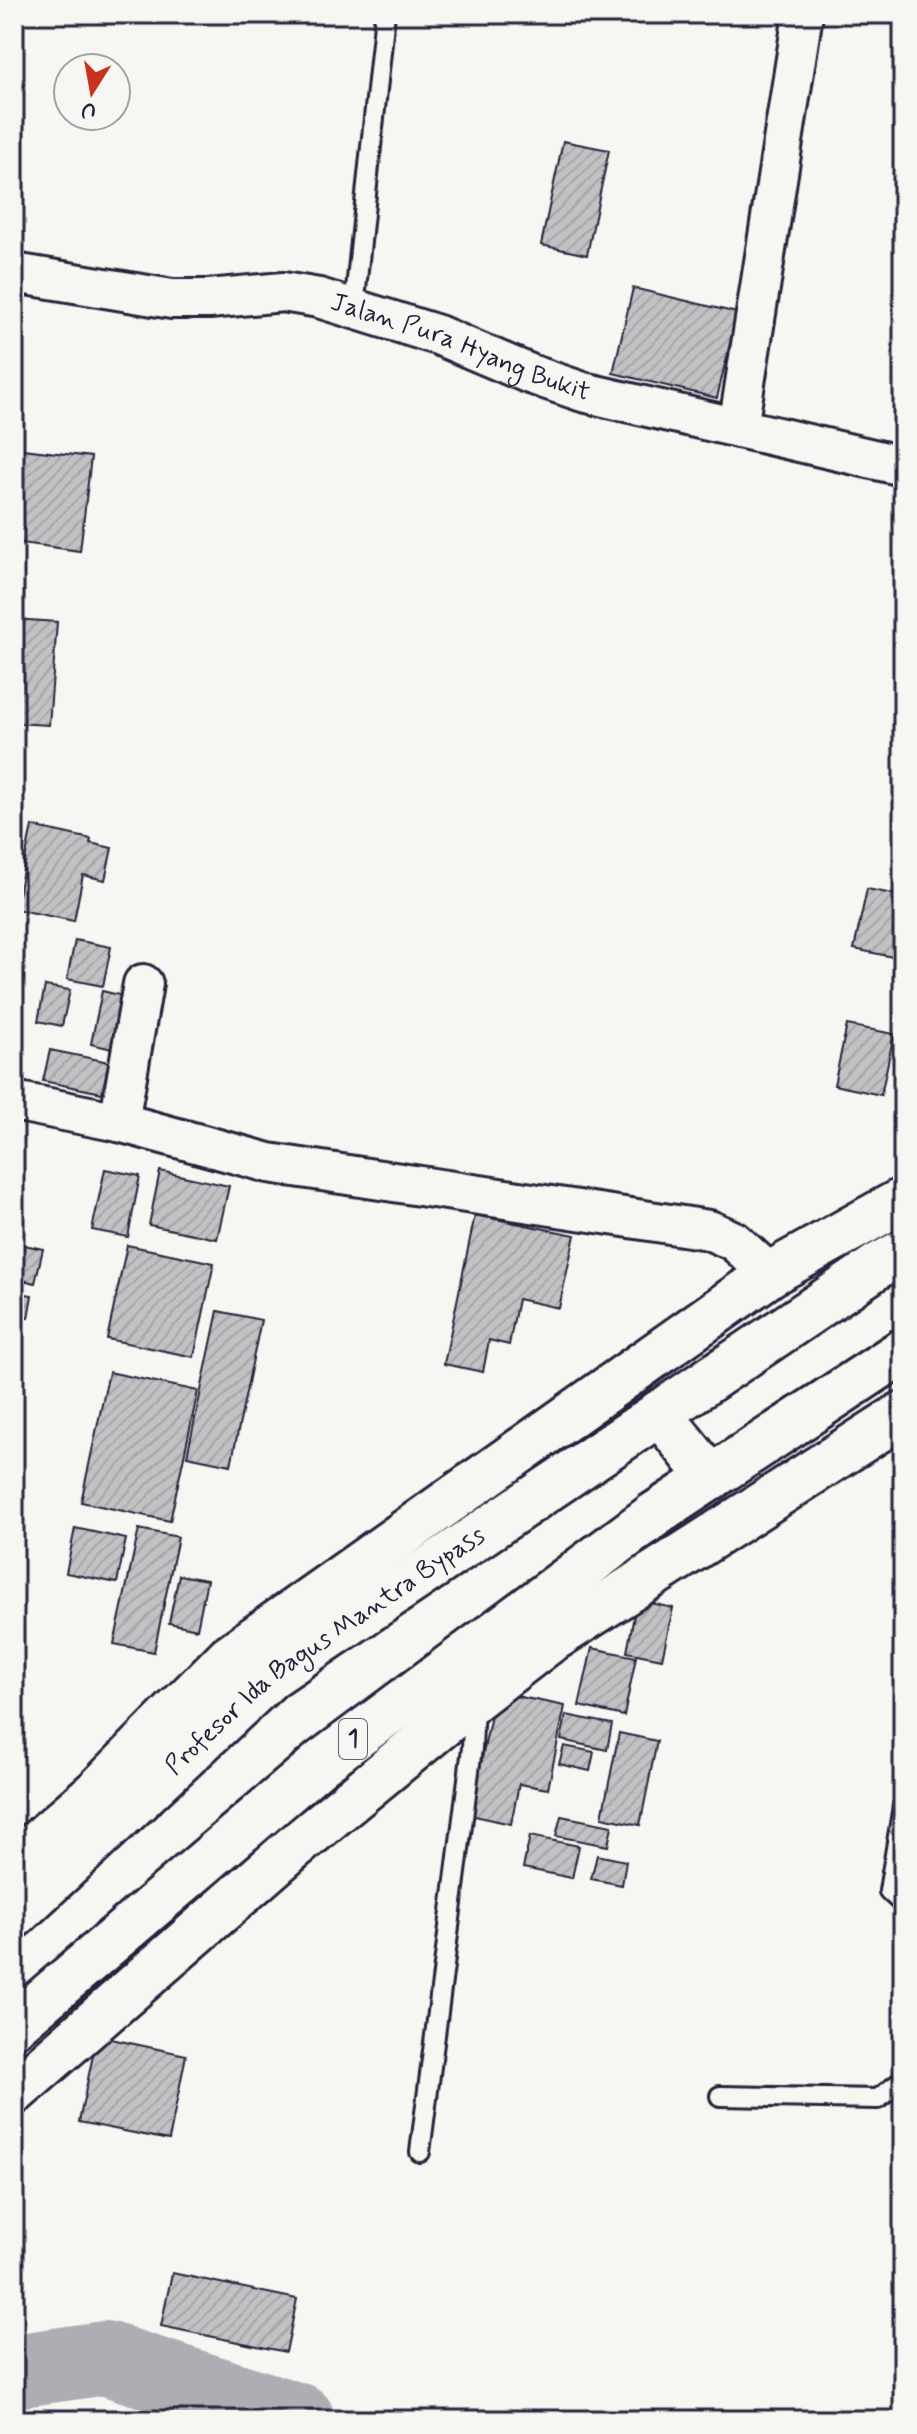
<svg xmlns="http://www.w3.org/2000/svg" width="917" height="2434" viewBox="0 0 917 2434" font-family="Mynerve,sans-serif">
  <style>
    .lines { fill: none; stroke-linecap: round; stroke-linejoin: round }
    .river { stroke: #adadb3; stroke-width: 74 }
    .building { fill: url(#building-hatch); stroke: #22223b; stroke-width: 2 }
    .lane-casing { stroke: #22223b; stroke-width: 24 }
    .street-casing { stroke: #22223b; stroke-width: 44 }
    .secondary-casing { stroke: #22223b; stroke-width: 50 }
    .highway-casing { stroke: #22223b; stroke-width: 50 }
    .lane { stroke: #f6f6f2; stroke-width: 18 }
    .street { stroke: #f6f6f2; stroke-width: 38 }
    .secondary { stroke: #f6f6f2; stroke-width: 44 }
    .highway { stroke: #f6f6f2; stroke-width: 44 }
    .labels { text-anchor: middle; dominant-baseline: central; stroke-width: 8; stroke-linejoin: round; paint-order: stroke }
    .shield { fill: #f6f6f2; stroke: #626272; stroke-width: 2 }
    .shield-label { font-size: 24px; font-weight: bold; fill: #22223b }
    .street-label { font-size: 26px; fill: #22223b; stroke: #f6f6f2 }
  </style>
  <defs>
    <pattern id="building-hatch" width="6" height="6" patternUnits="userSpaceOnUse" patternTransform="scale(2)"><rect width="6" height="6" fill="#c2c2c4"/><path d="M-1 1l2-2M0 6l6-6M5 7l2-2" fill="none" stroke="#a6a6a9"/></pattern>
  </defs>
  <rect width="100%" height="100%" fill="#f6f6f2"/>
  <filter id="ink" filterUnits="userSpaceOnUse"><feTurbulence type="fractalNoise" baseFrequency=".0125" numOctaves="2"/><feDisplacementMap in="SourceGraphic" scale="16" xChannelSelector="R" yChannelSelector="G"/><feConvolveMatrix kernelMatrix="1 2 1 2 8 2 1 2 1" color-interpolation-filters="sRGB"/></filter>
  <g filter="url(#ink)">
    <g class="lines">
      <!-- river -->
      <path class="river" d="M14,2371L105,2358L298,2420"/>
    </g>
    <!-- building -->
    <g class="building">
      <path d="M563,141L609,150L587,255L541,245Z"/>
      <path d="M633,288L737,313L717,398L613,373Z"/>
      <path d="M14,448L91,457L80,551L14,542Z"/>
      <path d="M14,619L57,622L49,725L14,723Z"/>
      <path d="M32,826L91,839L90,843L112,848L105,880L83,875L74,921L15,909Z"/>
      <path d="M867,889L903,896V959L854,949Z"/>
      <path d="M75,940L111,947L103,986L67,979Z"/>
      <path d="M45,986L70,990L62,1026L38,1021Z"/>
      <path d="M102,991L132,998L121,1051L91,1044Z"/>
      <path d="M847,1025L894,1034L881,1095L834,1085Z"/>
      <path d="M50,1050L109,1062L102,1093L43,1081Z"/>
      <path d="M105,1169L140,1176L128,1237L92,1230Z"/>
      <path d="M160,1171L229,1186L217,1239L149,1225Z"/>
      <path d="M475,1215L575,1235L559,1308L518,1299L509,1345L489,1340L483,1372L444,1364Z"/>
      <path d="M15,1243L43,1249L35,1283L14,1278Z"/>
      <path d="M127,1245L214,1263L194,1357L107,1339Z"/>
      <path d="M14,1292L32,1295L28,1318L14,1315Z"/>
      <path d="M218,1311L261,1320L231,1465L187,1456Z"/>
      <path d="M109,1372L198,1391L170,1521L81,1502Z"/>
      <path d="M75,1528L126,1539L117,1583L66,1573Z"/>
      <path d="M139,1529L178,1537L154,1652L114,1644Z"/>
      <path d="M179,1575L207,1580L197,1629L169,1623Z"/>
      <path d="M637,1600L673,1608L662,1659L627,1652Z"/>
      <path d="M592,1648L636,1657L624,1716L579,1706Z"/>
      <path d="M496,1692L565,1706L548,1789L519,1784L511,1824L470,1815Z"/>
      <path d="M566,1715L612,1724L607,1750L561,1740Z"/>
      <path d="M619,1733L657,1741L640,1825L602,1817Z"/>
      <path d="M564,1746L594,1752L590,1771L559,1764Z"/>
      <path d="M561,1816L612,1826L608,1846L556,1836Z"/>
      <path d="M530,1836L579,1846L572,1878L523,1868Z"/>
      <path d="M597,1855L626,1861L622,1885L591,1879Z"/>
      <path d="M97,2036L186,2055L169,2140L79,2122Z"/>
      <path d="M172,2273L297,2299L286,2352L161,2326Z"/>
    </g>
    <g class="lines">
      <defs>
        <g id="lane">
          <path d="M354,308L385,14"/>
          <path d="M903,1806L889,1891L903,1904"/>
          <path d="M720,2096L878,2099L903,2080"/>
          <path d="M420,2152L472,1748L474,1706"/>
        </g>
        <g id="street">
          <path id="s1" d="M14,273L172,299H209L283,292L319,298L438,335L530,374L583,392L903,466"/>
          <path d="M738,428L803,14"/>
          <path d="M14,1101L119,1122L269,1163L709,1230L734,1241L770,1274"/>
          <path d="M119,1122L143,984"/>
        </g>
        <g id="secondary">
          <path d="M14,1863L96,1792L229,1657L770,1274L903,1200"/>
          <path d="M14,2092L293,1848L474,1699L548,1642L903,1414"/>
        </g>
        <g id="highway">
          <path d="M659,1413L711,1478"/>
          <path id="s2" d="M14,1916L271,1676L879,1265L903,1252"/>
          <path d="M14,2025L322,1762L654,1515L903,1351"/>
        </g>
      </defs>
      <!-- lane casing -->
      <use href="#lane" class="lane-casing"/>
      <!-- street casing -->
      <use href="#street" class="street-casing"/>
      <!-- secondary casing -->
      <use href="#secondary" class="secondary-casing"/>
      <!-- highway casing -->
      <use href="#highway" class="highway-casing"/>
      <!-- lane -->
      <use href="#lane" class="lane"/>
      <!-- street -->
      <use href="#street" class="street"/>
      <!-- secondary -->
      <use href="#secondary" class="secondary"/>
      <!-- highway -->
      <use href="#highway" class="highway"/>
    </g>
  </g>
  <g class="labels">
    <!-- shield labels -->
    <rect class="shield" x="339" y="1719" width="28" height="40" rx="6"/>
    <g class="shield-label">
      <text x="353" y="1739">1</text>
    </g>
    <!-- street labels -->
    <g class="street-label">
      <text stroke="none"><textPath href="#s1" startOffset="458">Jalan Pura Hyang Bukit</textPath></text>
      <text stroke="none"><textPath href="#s2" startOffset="410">Profesor Ida Bagus Mantra Bypass</textPath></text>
    </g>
  </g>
  <!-- margin -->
  <rect width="917" height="2434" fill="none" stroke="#f6f6f2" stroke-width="48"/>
  <rect x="24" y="24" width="869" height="2386" fill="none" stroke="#22223b" stroke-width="3" filter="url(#ink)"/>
  <!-- north arrow -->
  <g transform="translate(92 92) rotate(191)"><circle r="38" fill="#f6f6f2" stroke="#a1a1a9" stroke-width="2"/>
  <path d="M0-6L14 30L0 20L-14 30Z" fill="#c8321e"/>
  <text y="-12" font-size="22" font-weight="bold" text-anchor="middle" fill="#22223b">U</text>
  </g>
</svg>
